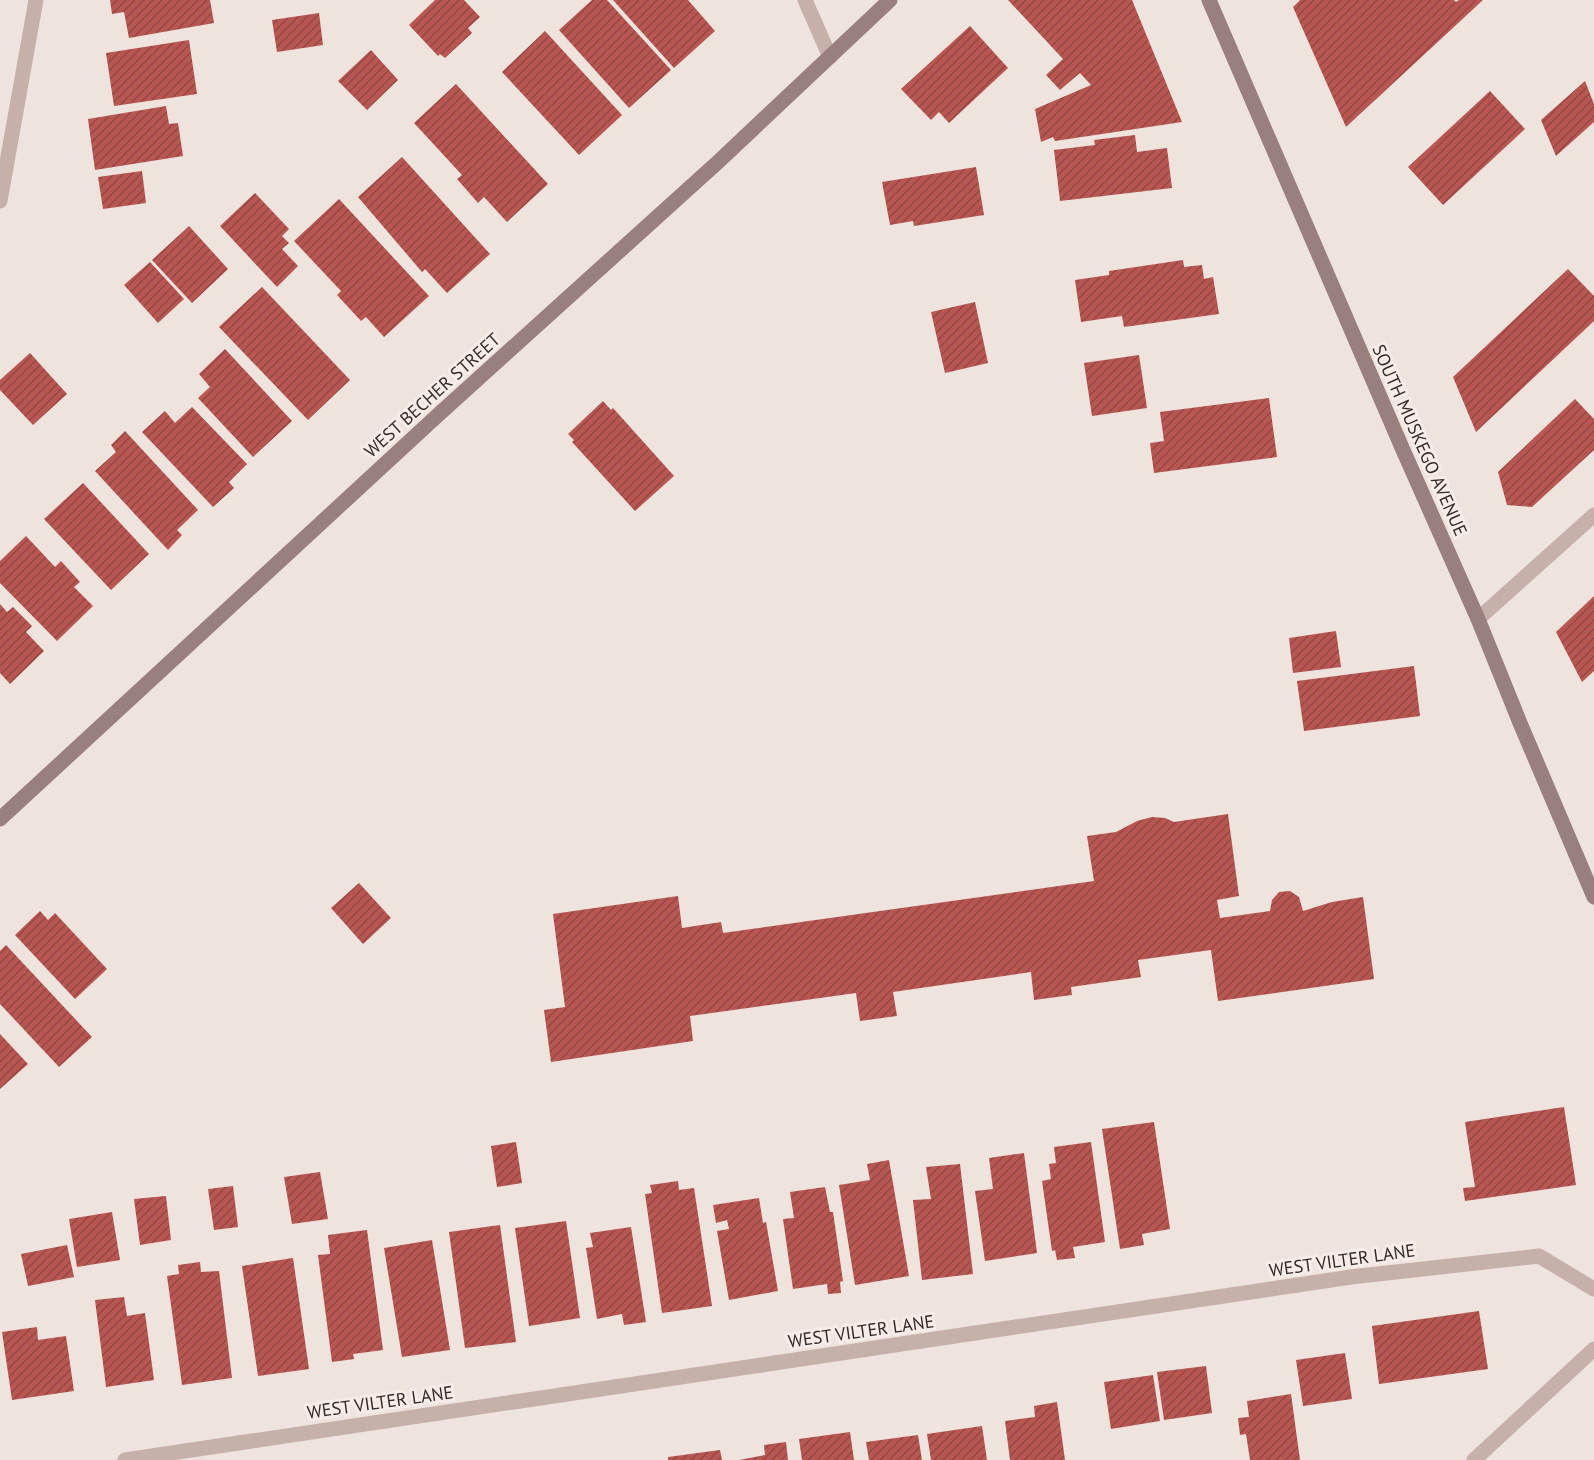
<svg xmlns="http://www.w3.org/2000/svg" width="1594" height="1460" viewBox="0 0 1594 1460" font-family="'PT Sans',sans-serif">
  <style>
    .building { fill: url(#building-hatch) }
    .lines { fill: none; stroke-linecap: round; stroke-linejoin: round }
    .street { stroke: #c6b1aa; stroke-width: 15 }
    .secondary { stroke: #99807c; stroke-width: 15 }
    .labels { text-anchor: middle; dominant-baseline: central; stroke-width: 6; stroke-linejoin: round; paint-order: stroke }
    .street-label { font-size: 18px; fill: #342a29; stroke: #f7ede8 }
  </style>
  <defs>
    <pattern id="building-hatch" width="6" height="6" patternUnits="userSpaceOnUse" patternTransform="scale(1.5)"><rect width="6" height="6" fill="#b85652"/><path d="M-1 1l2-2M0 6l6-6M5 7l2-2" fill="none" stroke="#964744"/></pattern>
  </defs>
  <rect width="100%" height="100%" fill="#efe3dd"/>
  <!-- building -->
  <g class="building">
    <path d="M110,0H210L214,23L129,38L124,12L112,14Z"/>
    <path d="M435,0H464L480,17L468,28L472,33L445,58L440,54L438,56L409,25Z"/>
    <path d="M592,0H607L671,70L629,108L559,30Z"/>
    <path d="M613,0H688L715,31L674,68Z"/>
    <path d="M1008,0H1132L1182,122L1055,141L1053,137L1041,142L1035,109L1091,85L1080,73L1060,90L1046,75L1063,59Z"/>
    <path d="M1300,0H1454L1456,2L1459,0H1483L1346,127L1293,7Z"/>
    <path d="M319,13L323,45L277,52L272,20Z"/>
    <path d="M970,26L1008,68L949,123L939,112L931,120L901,89Z"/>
    <path d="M545,31L622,115L579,155L502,72Z"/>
    <path d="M189,40L197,94L114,106L106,53Z"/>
    <path d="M371,50L398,80L367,110L338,81Z"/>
    <path d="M1585,81L1594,104V122L1556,156L1541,120Z"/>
    <path d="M456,84L548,184L507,222L484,197L478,203L457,179L462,175L414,123Z"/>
    <path d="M1490,91L1525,129L1443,205L1408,167Z"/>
    <path d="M166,106L169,124L178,123L183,156L95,170L88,119Z"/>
    <path d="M1135,135L1137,152L1167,148L1172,188L1060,201L1054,150L1095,145L1094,140Z"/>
    <path d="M402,157L490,254L447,293L425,269L422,272L358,197Z"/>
    <path d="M976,167L984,215L914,226L913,221L890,225L882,182Z"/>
    <path d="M142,171L146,203L103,209L98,177Z"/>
    <path d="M255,193L289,229L282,236L289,243L282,249L298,266L277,287L220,226Z"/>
    <path d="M339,199L429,296L384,337L366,317L361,321L337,295L341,291L294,241Z"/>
    <path d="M189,226L228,269L192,303L152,260Z"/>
    <path d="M1183,260L1184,267L1202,265L1204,279L1213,277L1219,314L1124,327L1122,316L1081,322L1075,280L1109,275V271Z"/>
    <path d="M150,262L184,299L158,323L124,285Z"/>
    <path d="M1568,269L1594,296V321L1476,432L1453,377Z"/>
    <path d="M262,287L350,380L308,420L219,327Z"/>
    <path d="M975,302L988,363L945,373L931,312Z"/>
    <path d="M225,349L292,421L253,457L198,398L210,387L199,374Z"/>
    <path d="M30,353L67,394L33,425L0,390V380Z"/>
    <path d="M1139,355L1147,408L1092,416L1084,363Z"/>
    <path d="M1269,398L1277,457L1154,473L1150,443L1164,441L1160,412Z"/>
    <path d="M1575,399L1594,419V450L1532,507L1507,505L1498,472Z"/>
    <path d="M603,401L611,410L613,408L674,476L635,511L572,442L574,440L568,434Z"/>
    <path d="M192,407L247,464L229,482L234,488L213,507L142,432L165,411L175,423Z"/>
    <path d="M125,431L198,510L177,530L182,535L168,550L95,471L116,452L111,445Z"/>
    <path d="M83,483L149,554L111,590L44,519Z"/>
    <path d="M26,536L55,567L61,561L80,582L74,587L93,606L57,641L0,583V561Z"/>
    <path d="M1594,596V671L1582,682L1556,632Z"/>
    <path d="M0,604L7,612L13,607L32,626L26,632L44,651L10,684L0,673Z"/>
    <path d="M1336,631L1341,667L1293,673L1289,638Z"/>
    <path d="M1414,666L1420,716L1304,731L1297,681Z"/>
    <path d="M1228,814L1239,896L1217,900L1220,918L1270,911L1272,900L1279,892L1290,891L1299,897L1303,911L1332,902L1363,897L1374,979L1218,1001L1211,950L1138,960L1141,977L1071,987L1072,995L1034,1000L1031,972L893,992L897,1016L860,1021L856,993L690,1016L693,1041L551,1062L544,1010L565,1007L553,914L678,896L682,928L721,922L723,933L1094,881L1087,836L1116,832L1137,821L1152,817L1165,818L1174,822Z"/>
    <path d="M359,883L391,918L363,944L331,908Z"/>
    <path d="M40,911L48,920L55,913L107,969L75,999L15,935Z"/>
    <path d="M6,945L92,1037L59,1067L0,1004V951Z"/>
    <path d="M0,1034L28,1064L0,1089Z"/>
    <path d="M1564,1107L1576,1185L1465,1201L1463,1188L1475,1187L1465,1122Z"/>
    <path d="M1154,1122L1170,1229L1142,1234L1144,1245L1120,1249L1102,1129Z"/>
    <path d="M516,1142L522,1183L497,1187L491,1146Z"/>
    <path d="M1091,1142L1105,1242L1073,1247L1075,1258L1057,1260L1055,1250L1052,1251L1042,1181L1051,1179L1049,1164L1056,1163L1054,1147Z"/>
    <path d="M1024,1153L1037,1253L985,1261L975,1191L993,1189L989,1158Z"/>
    <path d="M889,1160L909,1276L855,1285L839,1185L870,1180L867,1164Z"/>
    <path d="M960,1164L973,1274L922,1280L913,1200L931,1199L926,1167Z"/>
    <path d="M320,1172L328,1219L292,1224L284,1177Z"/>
    <path d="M678,1181L679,1190L694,1188L712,1306L662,1313L645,1194L652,1193L650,1185Z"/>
    <path d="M233,1186L238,1227L214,1230L208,1189Z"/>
    <path d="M825,1187L830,1212H833L843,1281L840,1282L841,1293L828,1294L827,1284L793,1289L783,1219L794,1218L790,1192Z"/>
    <path d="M166,1196L171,1240L140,1245L134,1199Z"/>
    <path d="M759,1198L763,1223L766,1222L778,1291L729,1300L717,1231L729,1229L727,1220L716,1223L713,1205Z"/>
    <path d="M112,1212L120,1260L77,1267L69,1219Z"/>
    <path d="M566,1221L580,1318L529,1326L515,1228Z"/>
    <path d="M500,1225L516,1342L465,1348L449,1232Z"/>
    <path d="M631,1227L646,1322L624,1325L622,1314L597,1319L586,1248L593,1247L590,1233Z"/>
    <path d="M367,1230L383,1350L353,1354L354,1359L332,1362L318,1255L330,1254L328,1235Z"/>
    <path d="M432,1240L450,1350L402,1357L384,1248Z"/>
    <path d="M67,1245L74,1277L28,1286L21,1254Z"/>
    <path d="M293,1258L309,1369L258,1376L242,1266Z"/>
    <path d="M200,1262L201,1272L219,1271L232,1378L182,1385L167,1276L179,1274L178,1265Z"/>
    <path d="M124,1297L127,1316L145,1313L154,1380L106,1387L95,1300Z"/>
    <path d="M1479,1311L1488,1369L1379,1384L1372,1326Z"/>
    <path d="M37,1327L38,1340L66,1336L74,1391L12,1400L2,1332Z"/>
    <path d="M1345,1353L1352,1399L1303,1406L1296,1360Z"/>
    <path d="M1206,1366L1212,1413L1164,1420L1157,1372Z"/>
    <path d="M1153,1375L1160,1421L1111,1429L1104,1382Z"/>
    <path d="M1291,1394L1300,1460H1250L1246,1434L1240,1435L1238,1418L1249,1417L1247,1401Z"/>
    <path d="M1057,1402L1065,1460H1010L1005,1421L1035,1417L1034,1406Z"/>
    <path d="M982,1426L987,1460H931L927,1434Z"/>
    <path d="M850,1432L854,1460H802L799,1439Z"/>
    <path d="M918,1435L922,1460H869L866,1442Z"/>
    <path d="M786,1442L788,1460H739L765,1455L764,1445Z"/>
    <path d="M720,1450L722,1460H668V1457Z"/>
  </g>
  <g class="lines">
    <!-- street -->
    <g class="street">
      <path d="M805,0L830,57"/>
      <path d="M0,201L36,0"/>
      <path d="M1478,619L1594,515"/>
      <path d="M125,1460L1351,1277L1539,1256L1594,1289"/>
      <path d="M1474,1460L1594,1349"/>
    </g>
    <!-- secondary -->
    <g class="secondary">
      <path d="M1209,0L1403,450L1478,619L1520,723L1594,897"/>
      <path d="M0,819L438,415L718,162L890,0"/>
    </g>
  </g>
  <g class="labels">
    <!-- street labels -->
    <g class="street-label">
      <text transform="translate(432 395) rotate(-42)">WEST BECHER STREET</text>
      <text transform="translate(1420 440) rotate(66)">SOUTH MUSKEGO AVENUE</text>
      <text transform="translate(1342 1260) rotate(-8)">WEST VILTER LANE</text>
      <text transform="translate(861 1331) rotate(-8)">WEST VILTER LANE</text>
      <text transform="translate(380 1402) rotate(-8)">WEST VILTER LANE</text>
    </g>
  </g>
</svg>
